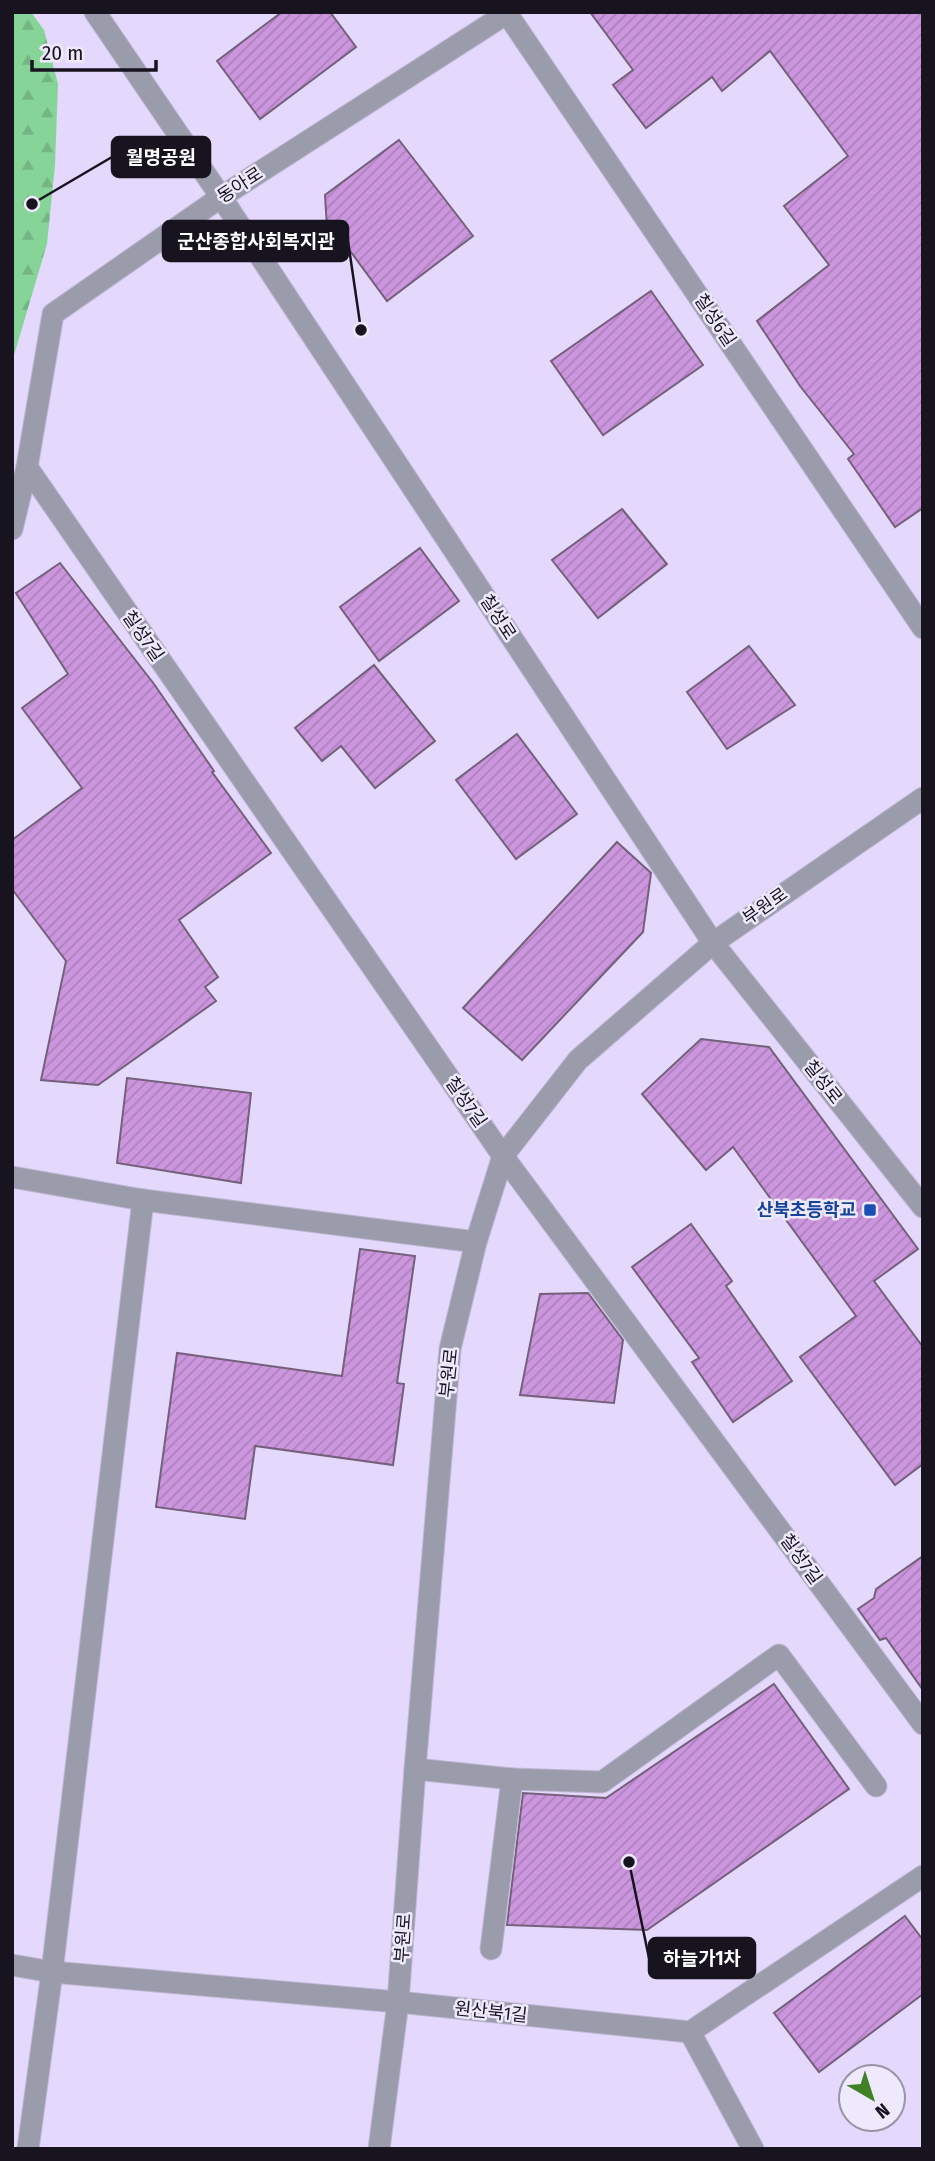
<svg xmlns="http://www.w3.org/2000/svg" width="935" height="2161" viewBox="0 0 935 2161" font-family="'Fira Sans Condensed','Noto Sans KR',sans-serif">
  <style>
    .forest { fill: url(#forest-firs) }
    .building { fill: url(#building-hatch); stroke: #74607b; stroke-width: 2 }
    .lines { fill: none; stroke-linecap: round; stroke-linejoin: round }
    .service-casing { stroke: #bfb5d4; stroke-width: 23 }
    .minor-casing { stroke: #bfb5d4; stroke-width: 23 }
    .tertiary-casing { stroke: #bfb5d4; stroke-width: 23 }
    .service { stroke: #9a9cab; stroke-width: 21 }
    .minor { stroke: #9a9cab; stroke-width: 21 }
    .tertiary { stroke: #9a9cab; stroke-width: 21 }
    .transit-dot { fill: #1a4fb4; stroke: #efe9fe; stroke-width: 2.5 }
    .labels { text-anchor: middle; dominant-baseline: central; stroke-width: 5; stroke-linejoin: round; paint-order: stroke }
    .street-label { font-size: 18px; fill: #17131f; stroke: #efe9fe }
    .transit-label { font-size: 18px; font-weight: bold; fill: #164399; stroke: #efe9fe; text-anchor: end }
    .leader { fill: none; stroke: #17131f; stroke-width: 2.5 }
    .callout-dot { fill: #17131f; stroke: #efe9fe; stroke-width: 2.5 }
    .callout { fill: #17131f; stroke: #17131f; stroke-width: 2.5 }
    .callout-label { font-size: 19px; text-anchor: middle; font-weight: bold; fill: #fff }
  </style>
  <defs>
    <pattern id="forest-firs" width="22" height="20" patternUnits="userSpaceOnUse" patternTransform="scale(1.75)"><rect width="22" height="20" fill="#87d499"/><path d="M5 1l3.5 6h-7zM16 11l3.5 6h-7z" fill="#74b583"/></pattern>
    <pattern id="building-hatch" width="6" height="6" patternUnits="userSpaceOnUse" patternTransform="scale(1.75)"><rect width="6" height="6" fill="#cb96dd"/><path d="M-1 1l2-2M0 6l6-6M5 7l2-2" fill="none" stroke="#ae80bd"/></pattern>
  </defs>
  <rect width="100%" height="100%" fill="#e4d9fc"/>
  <!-- forest -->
  <path class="forest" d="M12,12H31L44,30L58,84L55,165L47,244L12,362Z"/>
  <!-- building -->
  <g class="building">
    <path d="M282,12H330L356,47L260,119L217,61Z"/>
    <path d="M590,12H923V508L895,527L848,459L854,454L800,386L757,321L829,265L784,206L848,156L770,51L722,91L712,77L646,128L613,85L633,70Z"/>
    <path d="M399,140L473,236L387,301L345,244L341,247L327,228L325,195Z"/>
    <path d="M651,291L703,365L603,435L551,361Z"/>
    <path d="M622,509L667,564L598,618L552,560Z"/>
    <path d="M420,548L459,601L379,661L340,607Z"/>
    <path d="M60,563L154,684L214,771L212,772L271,853L179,920L218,977L205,987L216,1001L98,1085L41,1080L66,961L12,889V840L82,788L22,708L68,674L16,593Z"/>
    <path d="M749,646L795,705L727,749L687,692Z"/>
    <path d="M374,665L435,741L375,788L341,746L322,761L295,728Z"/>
    <path d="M517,734L577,814L516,859L456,780Z"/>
    <path d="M617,842L651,873L643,932L522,1060L463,1008Z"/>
    <path d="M701,1039L769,1047L918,1249L874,1281L923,1347V1464L895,1485L800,1357L856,1316L733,1147L706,1170L642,1094Z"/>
    <path d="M127,1078L251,1093L241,1183L117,1163Z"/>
    <path d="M691,1224L732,1281L726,1286L792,1381L733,1422L692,1362L699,1358L632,1267Z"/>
    <path d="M360,1249L415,1256L397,1383L404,1384L393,1465L255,1446L245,1519L156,1507L177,1353L342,1376Z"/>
    <path d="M588,1293L623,1340L614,1403L520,1395L540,1294Z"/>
    <path d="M923,1556V1690L886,1638L880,1640L858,1609L874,1598L876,1589Z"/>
    <path d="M774,1684L849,1789L647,1930L507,1925L523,1793L606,1798Z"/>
    <path d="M905,1916L923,1940V1994L819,2072L774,2013Z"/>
  </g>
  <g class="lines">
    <defs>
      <g id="service">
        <path d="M415,1769L512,1779"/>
        <path d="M491,1949L512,1779L602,1782L779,1655L876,1786"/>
      </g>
      <g id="minor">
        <path d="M506,12L923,628"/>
        <path d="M27,467L503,1156L923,1724"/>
        <path d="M12,529L27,467L53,314L221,197L509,12"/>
        <path d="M12,1177L143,1200L476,1242"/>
        <path d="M12,1965L52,1972L398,2002L690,2032L923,1876"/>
        <path d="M690,2032L753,2149"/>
        <path d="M28,2149L52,1972L143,1200"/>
        <path d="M379,2149L398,2002L415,1769L450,1349L476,1242L503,1156L578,1060L713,943L923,798"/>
      </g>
      <path id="tertiary" d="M95,12L221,197L713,943L923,1207"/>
    </defs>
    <!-- service casing -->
    <use href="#service" class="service-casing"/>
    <!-- minor casing -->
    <use href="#minor" class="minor-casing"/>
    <!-- tertiary casing -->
    <use href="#tertiary" class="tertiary-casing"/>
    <!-- service -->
    <use href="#service" class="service"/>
    <!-- minor -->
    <use href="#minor" class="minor"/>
    <!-- tertiary -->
    <use href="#tertiary" class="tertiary"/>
  </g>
  <!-- markers -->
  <rect class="transit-dot" x="863" y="1203" width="14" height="14" rx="3.5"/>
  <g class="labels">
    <!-- street labels -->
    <g class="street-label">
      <text transform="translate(240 185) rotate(-33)">동아로</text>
      <text transform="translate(715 320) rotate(56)">칠성6길</text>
      <text transform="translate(498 617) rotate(57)">칠성로</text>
      <text transform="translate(143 636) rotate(55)">칠성7길</text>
      <text transform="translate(765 906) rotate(-35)">부원로</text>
      <text transform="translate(823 1082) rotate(52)">칠성로</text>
      <text transform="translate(466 1102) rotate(55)">칠성7길</text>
      <text transform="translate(449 1373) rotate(-84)">부원로</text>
      <text transform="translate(801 1559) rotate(54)">칠성7길</text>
      <text transform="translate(403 1938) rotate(-86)">부원로</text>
      <text transform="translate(491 2012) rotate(6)">원산북1길</text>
    </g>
    <!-- transit labels -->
    <g class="transit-label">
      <text x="856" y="1210">산북초등학교</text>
    </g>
  </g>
  <!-- callouts -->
  <path class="leader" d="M32 204L112 157M361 330L348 241M629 1862L649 1958"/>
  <g class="callout-dot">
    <circle cx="32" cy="204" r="7"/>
    <circle cx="361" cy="330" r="7"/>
    <circle cx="629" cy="1862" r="7"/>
  </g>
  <g class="callout">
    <rect x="112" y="137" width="98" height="40" rx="7"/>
    <rect x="163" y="221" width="185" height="40" rx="7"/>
    <rect x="649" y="1938" width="106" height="40" rx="7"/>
  </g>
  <g class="callout-label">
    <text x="161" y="164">월명공원</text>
    <text x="256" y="248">군산종합사회복지관</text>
    <text x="702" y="1965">하늘가1차</text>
  </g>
  <!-- border -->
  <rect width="935" height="2161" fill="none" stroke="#17131f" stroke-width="28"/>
  <!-- north arrow -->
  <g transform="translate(872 2098) rotate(141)"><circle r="33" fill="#efe9fe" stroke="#9993a5" stroke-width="2"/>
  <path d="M0-5L12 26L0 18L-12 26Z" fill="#3f8225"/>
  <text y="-10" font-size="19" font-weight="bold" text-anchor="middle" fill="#17131f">N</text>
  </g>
  <!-- scale -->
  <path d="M32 60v10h124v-10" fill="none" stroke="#17131f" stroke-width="3.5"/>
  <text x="42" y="60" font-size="21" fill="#17131f" stroke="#efe9fe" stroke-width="5" paint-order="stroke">20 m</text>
</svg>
